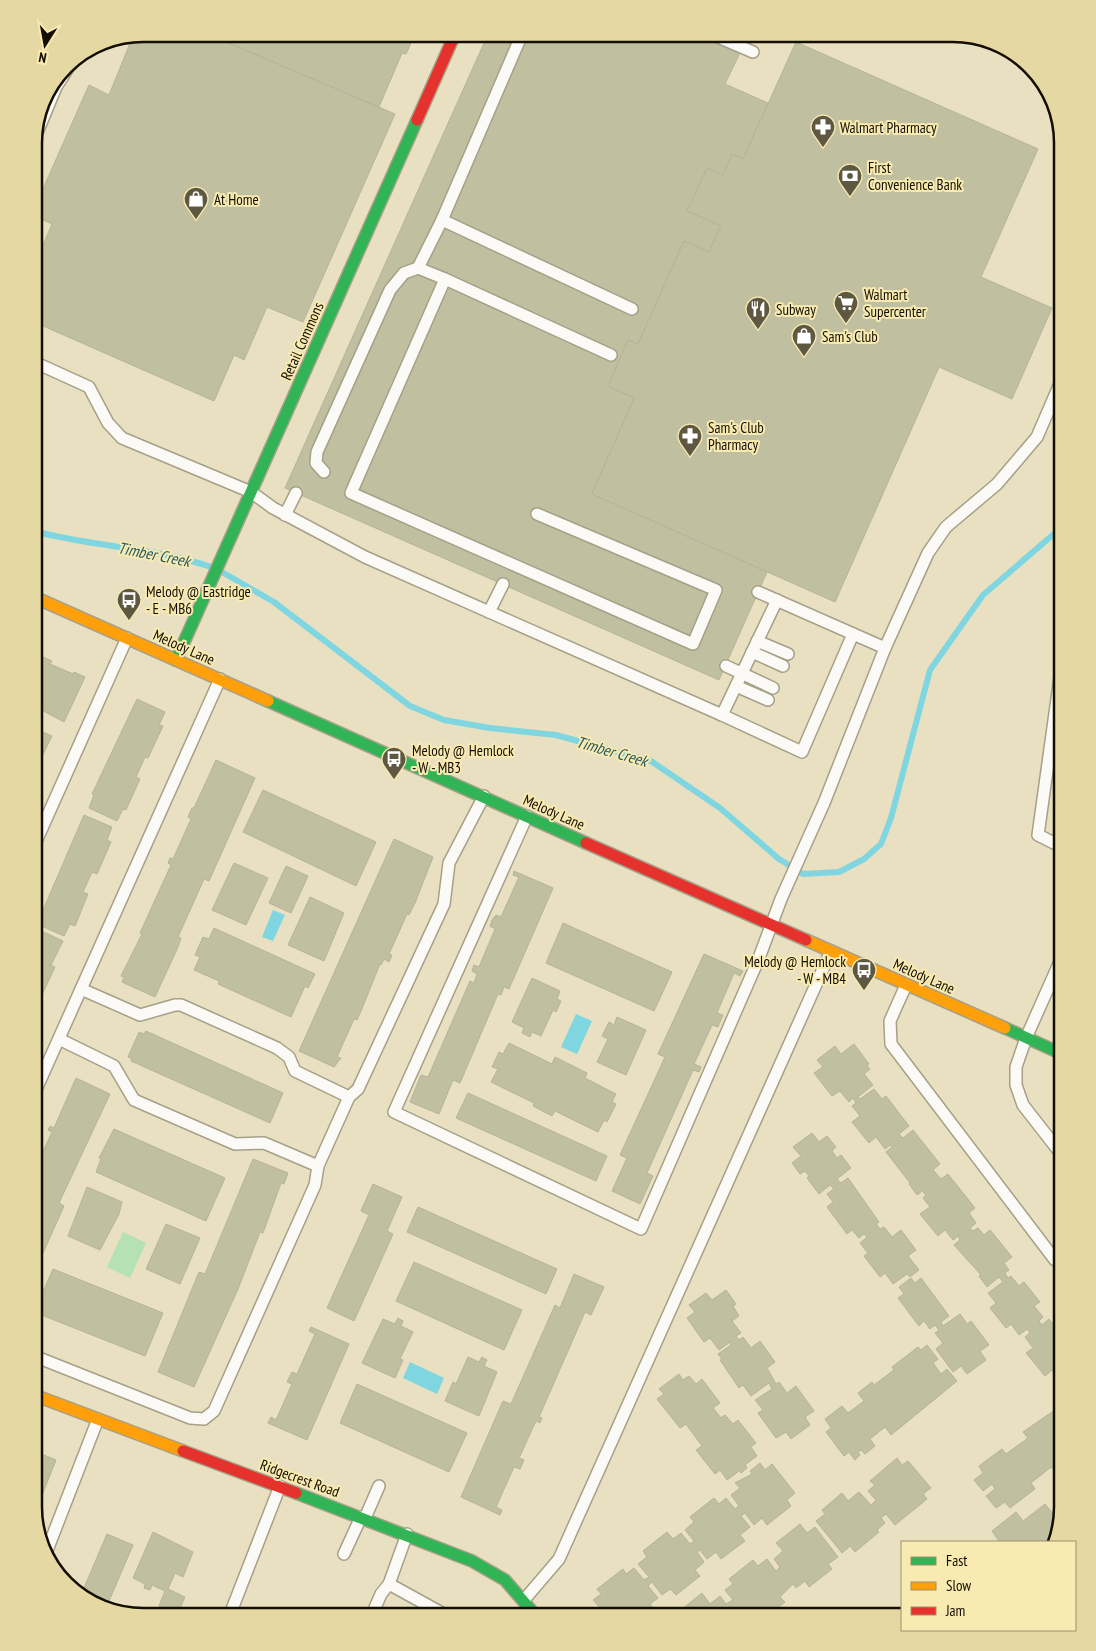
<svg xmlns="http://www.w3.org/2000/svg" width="1096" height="1651" viewBox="0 0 1096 1651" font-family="'PT Sans Narrow',sans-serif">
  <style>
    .green { fill: #b5e1b5 }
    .water { fill: #7fd6e0 }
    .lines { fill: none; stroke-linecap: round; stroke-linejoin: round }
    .stream { stroke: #7fd6e0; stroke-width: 6 }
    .building { fill: #c0bfa0; stroke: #b5b39b }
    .lane-casing { stroke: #a5a087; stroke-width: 14 }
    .fast-casing { stroke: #a5a087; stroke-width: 14 }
    .slow-casing { stroke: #a5a087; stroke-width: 14 }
    .jam-casing { stroke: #a5a087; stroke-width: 14 }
    .lane { stroke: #fcfaf6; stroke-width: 11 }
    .fast { stroke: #30b455; stroke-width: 11 }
    .slow { stroke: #ff9f0a; stroke-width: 11 }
    .jam { stroke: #e5322d; stroke-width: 11 }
    .labels { text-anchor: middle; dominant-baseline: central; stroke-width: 4; stroke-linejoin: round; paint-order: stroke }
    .poi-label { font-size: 15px; fill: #130e00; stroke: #f8eab0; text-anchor: start }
    .street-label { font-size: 15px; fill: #130e00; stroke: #f8eab0 }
    .water-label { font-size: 16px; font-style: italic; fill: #265a67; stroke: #f8eab0 }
    .rim { fill: none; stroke: #130e00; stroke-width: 2.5 }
  </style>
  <rect width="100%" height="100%" fill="#e8e0c0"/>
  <!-- green -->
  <path class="green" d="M123,1232L146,1243L130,1278L107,1267Z"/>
  <!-- water -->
  <g class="water">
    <path d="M273,910L285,915L273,941L262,937Z"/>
    <path d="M576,1014L592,1021L577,1054L561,1047Z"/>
    <path d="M410,1362L444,1378L437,1394L403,1378Z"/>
  </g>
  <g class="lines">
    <!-- stream -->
    <g class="stream">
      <path d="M34,531C92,547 154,547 211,567"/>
      <path d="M222,572L274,602L410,706L444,720L490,728L556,735L651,761L720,808L779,859L803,874L839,872L864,859L881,844L891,818L930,670L983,595L1055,533L1062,532"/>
    </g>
  </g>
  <!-- building -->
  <g class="building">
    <path d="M144,34H208L395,114L303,322L267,307L244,360L234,355L214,401L34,322V266L52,224L34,216V209L89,85L109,95L133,36Z"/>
    <path d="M208,34H415L406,54L402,53L379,107Z"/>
    <path d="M488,34H749L725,84L768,103L743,159L732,154L723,175L707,168L687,211L721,226L709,252L684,241L638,344L628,340L608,386L634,398L592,494L767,572L719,680L285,488Z"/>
    <path d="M796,42L1038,149L981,277L1052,308L1012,399L939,367L835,602L592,494L634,398L608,386L628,340L638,344L684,241L709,252L721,226L687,211L707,168L723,175L732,154L743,159Z"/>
    <path d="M34,657L41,661L43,657L52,661L50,664L73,674L74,672L85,677L64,722L34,706Z"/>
    <path d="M137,699L165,712L159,725L163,726L148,758L145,757L136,777L140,779L126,810L123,809L117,821L89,808L94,795L92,794Z"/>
    <path d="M34,728L52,736L34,773Z"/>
    <path d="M216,760L255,778L209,881L204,879L178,937L181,938L178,947L155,997L122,982L124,977L121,976L142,934L140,933L171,865L168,863L170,858L173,859L191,819L188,817L192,808H194Z"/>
    <path d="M263,790L376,842L356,886L243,832Z"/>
    <path d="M84,815L112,827L107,840L111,842L97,874L92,872L83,892L88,894L75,926L70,924L64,936L37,924Z"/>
    <path d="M394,839L433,857L415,903L409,915L407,914L389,954L392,955L389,962L384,959L381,965L380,964L361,1011L357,1020L354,1019L337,1057L341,1058L334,1067L299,1051Z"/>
    <path d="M234,863L268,878L246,925L212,910Z"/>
    <path d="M286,866L308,876L291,913L269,903Z"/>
    <path d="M514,871L553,888L509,989L504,987L501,995L498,994L460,1083L453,1080L439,1114L410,1102L421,1075L428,1077L470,981L474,983L477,974L472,971L474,965L479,967L495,929L490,926L492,920L496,915L501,917L519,877L513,875Z"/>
    <path d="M310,897L344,913L324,961L288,945Z"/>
    <path d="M563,923L672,972L654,1011L546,963Z"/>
    <path d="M35,928L63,941L51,965L55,967L41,997L39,996L34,1005Z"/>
    <path d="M214,928L315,974L308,988L305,986L291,1017L218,984L219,981L194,970L200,957L195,955L203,937L209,939Z"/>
    <path d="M704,954L743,971L740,976L734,973L717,1013L723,1015L718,1027L712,1025L694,1064L701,1067L699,1072L693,1070L647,1173L653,1176L640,1204L612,1191L627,1158L620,1155L665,1057L658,1054Z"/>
    <path d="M532,978L560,991L557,999L561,1001L556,1012L553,1010L541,1036L532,1032L530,1037L522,1033L524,1028L512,1022Z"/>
    <path d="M617,1017L646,1030L626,1075L597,1062L608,1039L602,1036L609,1022L614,1025Z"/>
    <path d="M146,1031L283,1093L270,1123L131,1061L132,1059L128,1057L139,1032L144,1034Z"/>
    <path d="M509,1043L552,1064L555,1057L587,1073L585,1078L616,1094L612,1102L616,1104L607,1122L604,1120L598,1132L555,1111L552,1116L533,1106L534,1103L491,1082L498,1069L492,1067L499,1052L503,1054Z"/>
    <path d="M854,1044L869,1064L867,1066L870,1069L864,1074L873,1085L858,1097L860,1099L874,1089L882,1099L886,1096L909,1126L899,1134L903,1138L913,1130L940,1164L933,1170L941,1179L948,1174L975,1208L969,1213L976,1223L970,1228L973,1231L978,1228L984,1235L990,1230L1012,1257L1004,1263L1009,1270L1005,1273L1008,1278L1011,1276L1019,1286L1024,1282L1040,1302L1034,1306L1043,1317L1039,1321L1042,1325L1049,1319L1058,1331L1062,1327V1374L1058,1378L1052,1370L1045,1376L1026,1353L1033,1348L1025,1337L1030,1333L1027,1329L1019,1335L1011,1324L1006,1328L990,1308L996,1303L988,1293L1003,1282L999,1277L987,1287L979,1276L981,1275L954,1245L960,1240L958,1236L953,1240L945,1230L938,1236L920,1214L930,1207L923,1198L926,1195L922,1191L917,1195L909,1184L910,1183L886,1152L892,1147L890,1145L885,1149L876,1137L869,1143L852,1122L860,1116L852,1106L856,1103L853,1098L849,1102L840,1091L832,1096L814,1073L823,1067L817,1060L835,1046L841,1054Z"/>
    <path d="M76,1078L110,1094L59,1203L64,1206L34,1273V1171L52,1132L48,1130L50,1126L54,1128Z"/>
    <path d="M468,1093L607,1156L596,1181L456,1118Z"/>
    <path d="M114,1129L225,1178L206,1221L96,1172L101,1159L99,1158Z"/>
    <path d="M812,1133L819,1142L827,1136L836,1147L832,1151L837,1158L841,1155L851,1168L837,1179L841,1183L848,1178L879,1222L876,1224L880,1229L884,1227L892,1237L901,1230L916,1250L908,1256L919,1270L910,1277L907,1274L893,1284L885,1273L880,1277L864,1256L868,1253L860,1243L867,1237L864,1234L859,1238L852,1230L847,1234L827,1207L833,1202L827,1194L834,1189L830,1185L819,1194L807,1178L809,1176L805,1171L800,1174L792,1163L801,1156L793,1147Z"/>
    <path d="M253,1159L288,1173L284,1184L281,1183L263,1233L260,1232L238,1289L194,1387L158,1372L199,1272L205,1274Z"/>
    <path d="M373,1184L402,1197L387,1231L393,1234L354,1321L327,1308L369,1215L361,1211Z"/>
    <path d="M87,1187L122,1202L119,1214L100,1250L68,1236Z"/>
    <path d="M418,1207L557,1269L546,1294L407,1232Z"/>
    <path d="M166,1224L200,1238L180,1284L146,1269Z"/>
    <path d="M414,1262L522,1310L504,1350L396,1301Z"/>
    <path d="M53,1269L163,1313L145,1356L34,1312Z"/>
    <path d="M574,1274L604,1287L591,1315L585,1312L539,1417L542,1418L540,1423L536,1421L519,1458L524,1460L520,1469L514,1467L496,1507L502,1510L500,1515L461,1497L503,1401L511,1404L555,1305L560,1308Z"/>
    <path d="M911,1278L915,1283L921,1278L949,1316L941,1322L943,1326L960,1314L967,1324L971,1321L989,1345L980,1351L986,1360L967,1374L961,1366L953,1372L936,1349L943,1343L935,1333L939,1330L935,1325L930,1329L924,1321L919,1326L898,1298L904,1294L899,1287Z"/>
    <path d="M726,1290L736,1304L733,1306L739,1316L732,1321L741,1333L736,1336L739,1340L743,1337L751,1348L760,1341L775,1362L767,1368L776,1384L779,1382L787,1393L796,1386L814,1411L805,1417L810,1425L791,1439L786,1432L776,1438L758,1413L763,1410L755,1400L772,1389L769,1383L751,1396L743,1385L739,1388L720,1360L722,1359L718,1354L731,1345L730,1342L719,1350L710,1338L704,1342L687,1318L695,1312L689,1305L706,1293L712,1300Z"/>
    <path d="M398,1318L403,1321L401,1326L413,1332L400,1359L403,1360L395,1378L362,1363L383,1319L395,1324Z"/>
    <path d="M311,1327L349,1344L307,1440L268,1423L271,1417L276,1420L292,1384L287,1382L292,1372L297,1374L315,1334L309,1331Z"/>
    <path d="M927,1345L938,1359L933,1363L941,1374L947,1369L957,1381L891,1435L885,1427L870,1439L875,1446L865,1454L861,1450L858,1452L860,1455L855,1460L849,1452L844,1456L826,1432L831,1428L825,1419L842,1406L848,1413L864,1401L858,1393L872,1382L874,1385L894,1370L892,1367L918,1347L921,1350Z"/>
    <path d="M468,1357L479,1362L482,1357L487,1360L484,1366L497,1372L479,1416L445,1401L453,1382L456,1384Z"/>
    <path d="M679,1374L683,1380L689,1376L696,1384L702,1379L720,1403L713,1408L721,1418L725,1415L733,1424L738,1420L756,1443L751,1447L757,1456L745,1465L747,1468L741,1473L739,1471L727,1480L720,1470L715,1474L696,1450L702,1446L686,1424L680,1428L657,1399L664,1394L659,1389Z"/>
    <path d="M357,1384L467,1433L449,1472L340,1423Z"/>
    <path d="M1062,1405V1469L1056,1473L1051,1467L1031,1483L1035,1489L1010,1508L1005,1502L996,1508L986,1496L995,1489L992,1484L983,1491L974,1480L983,1473L979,1466L1002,1449L1006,1454L1028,1438L1023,1432Z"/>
    <path d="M34,1451L56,1460L35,1513L34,1507Z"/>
    <path d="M897,1458L902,1465L908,1461L931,1488L923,1494L927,1499L895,1525L886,1514L881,1518L885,1523L877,1530L879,1532L855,1552L850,1546L842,1553L816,1521L825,1514L822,1510L842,1493L848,1501L859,1492L871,1505L876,1500L868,1491L875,1485L870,1481Z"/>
    <path d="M760,1463L765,1470L772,1464L795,1493L787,1500L791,1506L767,1525L762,1518L754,1525L745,1513L741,1516L750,1527L740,1535L745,1541L721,1559L716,1552L707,1559L700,1550L697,1552L704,1562L695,1570L700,1576L676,1595L670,1589L662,1595L652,1582L648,1586L658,1598L650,1604L653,1608L641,1617H602L599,1613L602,1610L593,1600L601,1594L597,1589L623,1569L626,1574L634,1568L644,1580L649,1577L638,1564L647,1557L643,1551L667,1532L673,1539L681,1533L690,1544L694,1541L685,1530L694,1522L690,1517L714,1498L719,1504L726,1498L735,1509L739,1506L731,1495L740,1488L735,1483L752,1474L750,1471Z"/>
    <path d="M1045,1504L1059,1521L1053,1542H998L999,1541L992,1531L1016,1512L1023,1521Z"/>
    <path d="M800,1524L807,1533L815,1527L838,1557L828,1564L832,1569L809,1587L805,1581L796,1588L793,1584L780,1597L785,1602L765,1617L756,1615L754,1617H689L682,1609L702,1593L710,1604L720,1596L726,1604L733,1600L725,1590L733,1584L729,1579L753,1560L758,1566L767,1559L776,1571L780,1567L774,1559L783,1551L776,1543Z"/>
    <path d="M153,1532L193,1552L183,1577L175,1573L168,1589L185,1597L177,1615L159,1606L165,1591L152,1585L150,1590L144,1588L145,1584L133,1578Z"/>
    <path d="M107,1534L133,1545L106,1608L88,1602L81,1595Z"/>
  </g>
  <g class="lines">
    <defs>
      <g id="lane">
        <path d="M522,34L442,220L632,309"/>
        <path d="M711,34L753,52"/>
        <path d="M34,140L56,87L72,62"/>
        <path d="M442,220L418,268L445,279"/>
        <path d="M34,362L89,387L108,423L122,438L251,492L273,508L365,557L722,715L777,600"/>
        <path d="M324,472L316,463L317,452L390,290L404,273L418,268"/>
        <path d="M537,514L716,590L693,644L351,493L445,279L611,355"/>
        <path d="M285,515L296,493"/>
        <path d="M758,592L885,648"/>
        <path d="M489,612L503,584"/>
        <path d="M757,641L788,654"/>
        <path d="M752,652L783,666"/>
        <path d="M726,666L773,688"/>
        <path d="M736,686L768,700"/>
        <path d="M722,715L802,752L853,634"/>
        <path d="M527,816L394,1112L641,1229L759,958L781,899L824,803L885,648L928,553L946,527L997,484L1037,437L1062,379"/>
        <path d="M34,846L127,638"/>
        <path d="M1062,847L1038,835L1062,663"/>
        <path d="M906,985L890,1021L891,1044L1055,1260L1062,1261"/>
        <path d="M81,989L140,1015L175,1005H181L277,1048L289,1057L295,1071L349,1097"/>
        <path d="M59,1039L114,1066L134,1100L235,1144L264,1143L318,1166"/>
        <path d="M34,1094L220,679"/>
        <path d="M1062,1155L1023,1105L1016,1085V1067L1026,1038L1062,957"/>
        <path d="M34,1356L190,1418L204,1419L214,1411L315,1185L318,1166L349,1097L358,1089L444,904L449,863L484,796"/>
        <path d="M365,1518L379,1486"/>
        <path d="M46,1553L98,1419"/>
        <path d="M344,1554L361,1517"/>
        <path d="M389,1584L449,1617"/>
        <path d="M524,1600L559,1559L831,951"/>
        <path d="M229,1617L280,1486"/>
        <path d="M371,1617L381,1594L389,1584L407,1534"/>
      </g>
      <g id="fast">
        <path d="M176,660L417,120"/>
        <path d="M268,701L586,843"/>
        <path d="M1005,1028L1062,1054"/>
        <path d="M296,1493L472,1561L505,1580L537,1617"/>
      </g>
      <g id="slow">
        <path d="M34,597L268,701"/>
        <path d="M806,940L1005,1028"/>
        <path d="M34,1395L183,1451"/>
      </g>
      <g id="jam">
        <path d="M417,120L455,34"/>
        <path d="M586,843L806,940"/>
        <path d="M183,1451L296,1493"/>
      </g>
    </defs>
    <!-- lane casing -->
    <use href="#lane" class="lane-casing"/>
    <!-- fast casing -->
    <use href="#fast" class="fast-casing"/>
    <!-- slow casing -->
    <use href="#slow" class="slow-casing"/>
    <!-- jam casing -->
    <use href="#jam" class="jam-casing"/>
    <!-- lane -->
    <use href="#lane" class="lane"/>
    <!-- fast -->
    <use href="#fast" class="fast"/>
    <!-- slow -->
    <use href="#slow" class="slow"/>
    <!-- jam -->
    <use href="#jam" class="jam"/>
  </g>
  <!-- icons -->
  <defs>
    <symbol id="pharmacy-pin" viewBox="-11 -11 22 30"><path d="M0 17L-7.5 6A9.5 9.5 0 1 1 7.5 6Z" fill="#5e5843" stroke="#f8eab0"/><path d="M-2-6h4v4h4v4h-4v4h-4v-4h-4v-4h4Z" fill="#fff"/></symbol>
    <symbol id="bank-pin" viewBox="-11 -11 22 30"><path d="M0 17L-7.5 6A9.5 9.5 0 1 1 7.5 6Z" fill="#5e5843" stroke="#f8eab0"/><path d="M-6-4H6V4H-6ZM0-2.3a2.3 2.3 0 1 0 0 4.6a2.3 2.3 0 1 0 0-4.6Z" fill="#fff"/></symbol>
    <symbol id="shop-pin" viewBox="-11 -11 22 30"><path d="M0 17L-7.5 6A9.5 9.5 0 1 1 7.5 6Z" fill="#5e5843" stroke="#f8eab0"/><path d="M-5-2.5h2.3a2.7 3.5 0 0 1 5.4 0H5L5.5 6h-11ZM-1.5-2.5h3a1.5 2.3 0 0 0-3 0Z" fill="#fff"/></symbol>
    <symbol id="supermarket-pin" viewBox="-11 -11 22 30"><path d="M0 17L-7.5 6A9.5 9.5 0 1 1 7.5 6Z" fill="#5e5843" stroke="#f8eab0"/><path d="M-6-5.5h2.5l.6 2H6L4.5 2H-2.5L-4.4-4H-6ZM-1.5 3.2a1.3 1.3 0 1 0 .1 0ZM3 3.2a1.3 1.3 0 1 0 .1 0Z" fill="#fff"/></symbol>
    <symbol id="restaurant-pin" viewBox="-11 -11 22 30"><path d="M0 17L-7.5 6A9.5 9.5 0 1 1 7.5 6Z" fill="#5e5843" stroke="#f8eab0"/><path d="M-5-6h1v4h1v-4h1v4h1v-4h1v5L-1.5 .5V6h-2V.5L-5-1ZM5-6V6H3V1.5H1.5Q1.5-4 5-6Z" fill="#fff"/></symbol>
    <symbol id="bus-pin" viewBox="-11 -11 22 30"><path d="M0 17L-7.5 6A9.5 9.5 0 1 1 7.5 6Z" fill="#5e5843" stroke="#f8eab0"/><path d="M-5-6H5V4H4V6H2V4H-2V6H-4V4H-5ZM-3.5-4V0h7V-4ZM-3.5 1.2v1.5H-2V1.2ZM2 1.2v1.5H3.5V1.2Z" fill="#fff"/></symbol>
  </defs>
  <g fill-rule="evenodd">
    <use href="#pharmacy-pin" x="809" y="113" width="28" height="38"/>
    <use href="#bank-pin" x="836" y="162" width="28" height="38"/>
    <use href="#shop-pin" x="182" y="185" width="28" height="38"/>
    <use href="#supermarket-pin" x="832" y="289" width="28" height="38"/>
    <use href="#restaurant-pin" x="744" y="295" width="28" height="38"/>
    <use href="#shop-pin" x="790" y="322" width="28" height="38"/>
    <use href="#pharmacy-pin" x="676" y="422" width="28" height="38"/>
    <use href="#bus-pin" x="115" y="586" width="28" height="38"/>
    <use href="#bus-pin" x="380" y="745" width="28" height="38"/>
    <use href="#bus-pin" x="850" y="956" width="28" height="38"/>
  </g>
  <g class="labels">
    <!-- poi labels -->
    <g class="poi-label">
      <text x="840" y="127">Walmart Pharmacy</text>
      <text x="868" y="167">First<tspan x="868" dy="17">Convenience Bank</tspan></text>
      <text x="214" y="199">At Home</text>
      <text x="864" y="294">Walmart<tspan x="864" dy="17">Supercenter</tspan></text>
      <text x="776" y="309">Subway</text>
      <text x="822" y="336">Sam's Club</text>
      <text x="708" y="427">Sam's Club<tspan x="708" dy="17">Pharmacy</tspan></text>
      <text x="146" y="591">Melody @ Eastridge<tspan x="146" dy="17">- E - MB6</tspan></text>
      <text x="412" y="750">Melody @ Hemlock<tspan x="412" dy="17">- W - MB3</tspan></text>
      <text x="846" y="961" text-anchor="end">Melody @ Hemlock<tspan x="846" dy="17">- W - MB4</tspan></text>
    </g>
    <!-- street labels -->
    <g class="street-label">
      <text transform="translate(302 341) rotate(-66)">Retail Commons</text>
      <text transform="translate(184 647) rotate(24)">Melody Lane</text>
      <text transform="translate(554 812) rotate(24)">Melody Lane</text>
      <text transform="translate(924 976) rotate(24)">Melody Lane</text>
      <text transform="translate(300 1478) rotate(20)">Ridgecrest Road</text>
    </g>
    <!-- water labels -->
    <g class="water-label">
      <text transform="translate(154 554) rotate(11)">Timber Creek</text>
      <text transform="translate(612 751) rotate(16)">Timber Creek</text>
    </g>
  </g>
  <!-- crop -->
  <path d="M0 0H1096V1651H0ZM143 42H953A101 101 0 0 1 1054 143V1507A101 101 0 0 1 953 1608H143A101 101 0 0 1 42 1507V143A101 101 0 0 1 143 42Z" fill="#e6d8a2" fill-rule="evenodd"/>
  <path class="rim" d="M143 42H953A101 101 0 0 1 1054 143V1507A101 101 0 0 1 953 1608H143A101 101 0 0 1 42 1507V143A101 101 0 0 1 143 42Z"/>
  <!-- legend -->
  <rect x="901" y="1541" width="175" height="90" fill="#f8eab0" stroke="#9c926a"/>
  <rect x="911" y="1557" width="25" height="8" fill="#30b455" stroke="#9c926a"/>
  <text x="946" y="1566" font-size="15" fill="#130e00">Fast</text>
  <rect x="911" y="1582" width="25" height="8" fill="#ff9f0a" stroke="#9c926a"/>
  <text x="946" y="1591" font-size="15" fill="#130e00">Slow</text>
  <rect x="911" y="1607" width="25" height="8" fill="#e5322d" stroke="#9c926a"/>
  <text x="946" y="1616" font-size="15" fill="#130e00">Jam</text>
  <!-- north arrow -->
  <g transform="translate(45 45) rotate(191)" stroke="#f8eab0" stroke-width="4" paint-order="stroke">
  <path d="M0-4L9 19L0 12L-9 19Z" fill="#130e00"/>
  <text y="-8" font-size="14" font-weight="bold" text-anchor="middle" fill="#130e00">N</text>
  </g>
</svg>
